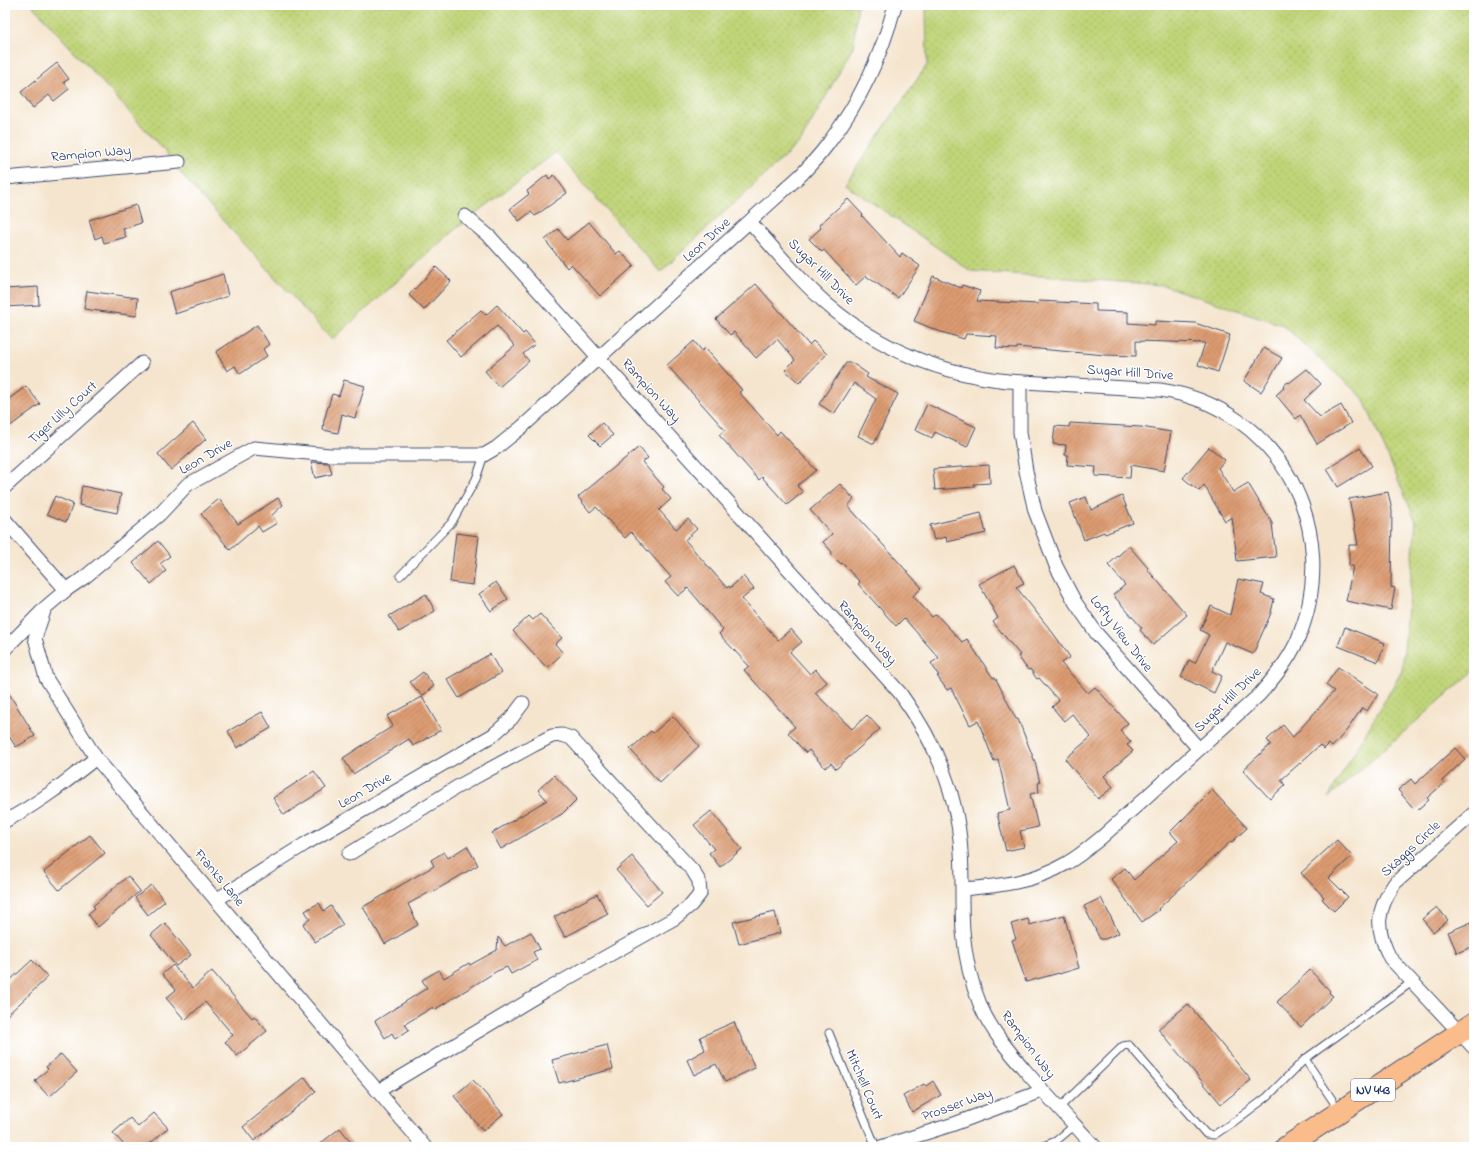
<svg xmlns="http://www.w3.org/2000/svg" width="1479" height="1152" viewBox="0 0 1479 1152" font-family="'Indie Flower',sans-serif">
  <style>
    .grass { fill: url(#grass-dots); stroke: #6e826b }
    .building { fill: url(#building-hatch) }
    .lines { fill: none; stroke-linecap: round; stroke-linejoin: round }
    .lane-casing { stroke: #3c4a6f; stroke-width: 9 }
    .street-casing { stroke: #3c4a6f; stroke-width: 15 }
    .primary-casing { stroke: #3c4a6f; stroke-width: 23 }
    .lane { stroke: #fff; stroke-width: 7 }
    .street { stroke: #fff; stroke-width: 13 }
    .primary { stroke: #fabc8b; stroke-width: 21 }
    .labels { text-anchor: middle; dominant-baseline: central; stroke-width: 3; stroke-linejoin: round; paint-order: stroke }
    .shield { fill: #fff; stroke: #5f6d8e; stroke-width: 1 }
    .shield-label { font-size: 13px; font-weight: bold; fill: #1b2f5e }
    .street-label { font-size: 14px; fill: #1b2f5e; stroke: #fff }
  </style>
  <defs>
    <pattern id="grass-dots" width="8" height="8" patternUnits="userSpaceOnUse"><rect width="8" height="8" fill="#c0d478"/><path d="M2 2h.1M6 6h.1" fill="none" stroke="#a4b66a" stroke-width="1.8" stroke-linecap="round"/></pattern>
    <pattern id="building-hatch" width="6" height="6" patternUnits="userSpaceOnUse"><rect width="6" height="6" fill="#dc9b71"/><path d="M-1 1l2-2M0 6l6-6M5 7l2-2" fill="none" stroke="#b27f60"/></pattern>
  </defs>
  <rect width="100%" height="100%" fill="#fff"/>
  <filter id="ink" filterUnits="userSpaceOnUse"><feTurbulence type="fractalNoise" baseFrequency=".025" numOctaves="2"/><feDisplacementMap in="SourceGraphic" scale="8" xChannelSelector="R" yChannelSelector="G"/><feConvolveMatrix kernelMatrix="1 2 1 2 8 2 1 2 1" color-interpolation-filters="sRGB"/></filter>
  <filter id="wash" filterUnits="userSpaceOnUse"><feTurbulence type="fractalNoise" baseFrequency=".012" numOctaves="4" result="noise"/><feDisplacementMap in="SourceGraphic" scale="16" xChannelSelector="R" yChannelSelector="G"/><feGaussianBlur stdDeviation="0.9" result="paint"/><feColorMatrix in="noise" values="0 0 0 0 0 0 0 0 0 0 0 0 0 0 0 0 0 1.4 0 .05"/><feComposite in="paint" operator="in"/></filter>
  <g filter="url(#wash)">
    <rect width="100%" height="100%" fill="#f5e5ce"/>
    <!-- grass -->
    <g class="grass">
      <path d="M32,5H858L853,47L801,141L660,272L556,152L452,232L332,340L188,182L162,148Z"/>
      <path d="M926,5H1474V671L1328,798L1402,671L1416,522L1363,398L1283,325L1162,285L971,271L845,184L927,65Z"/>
    </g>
    <g id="blocks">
      <!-- building -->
      <g class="building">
        <path d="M57,63L69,79L64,82L69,89L54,101L49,95L33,108L21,92Z"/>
        <path d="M547,175L549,179L554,175L567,193L535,216L531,212L519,221L510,209L529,194L527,191Z"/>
        <path d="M848,199L863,215L862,216L900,257L902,253L920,266L898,298L866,276L856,285L824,250L822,252L809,239L821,228L819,225Z"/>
        <path d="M136,205L141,223L123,229L126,237L104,243L102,236L95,239L89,220Z"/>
        <path d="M589,222L616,254L620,251L634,266L600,296L571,264L567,268L545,240L558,229L567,240Z"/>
        <path d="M436,267L451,281L424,310L409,295Z"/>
        <path d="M223,274L228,296L175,314L169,292Z"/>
        <path d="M933,276L961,288L962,285L980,291L977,301L1038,304L1039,301L1096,304V311L1128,312V323L1155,325V321L1195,323L1230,335L1218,372L1198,365L1205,343L1136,341V356L1105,355L1017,347V349L996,348L997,336L966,334L964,339L941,332L914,321Z"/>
        <path d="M756,284L809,345L813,341L827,354L799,383L785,370L795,360L777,339L756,358L734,332L730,335L716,319Z"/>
        <path d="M38,287L39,305L5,307V289Z"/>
        <path d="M87,291L138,298L136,316L84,309Z"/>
        <path d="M497,305L523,334L525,332L535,344L523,354L529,361L499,387L485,371L515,346L497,326L461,357L446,340L481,310L486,315Z"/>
        <path d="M257,325L269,344L263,349L267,356L240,374L235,366L227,371L216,352Z"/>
        <path d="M694,341L702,351L705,348L742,390L739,392L777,435L780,431L816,470L797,486L803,492L787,505L762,477L759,480L719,435L725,430L667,365Z"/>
        <path d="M1264,348L1282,358L1261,392L1244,381Z"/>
        <path d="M846,363H852L868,374L866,377L898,394L874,444L858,436L876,399L854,383L834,414L819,404Z"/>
        <path d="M1307,369L1321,384L1304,400L1320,417L1341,405L1351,423L1317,444L1300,415L1296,419L1276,395L1284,388L1283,386L1288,382L1289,383Z"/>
        <path d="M344,380L365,386L355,418L342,414L338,433L323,430L324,420L332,394L339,396Z"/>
        <path d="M26,386L40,404L5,430V402Z"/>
        <path d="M927,404L976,427L967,447L935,432L932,438L915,430Z"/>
        <path d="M193,423L206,439L171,470L158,454Z"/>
        <path d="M602,423L613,435L600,446L589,435Z"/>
        <path d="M1070,423L1141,427L1171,432L1164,471L1131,465L1130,478L1095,476L1096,467L1067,465L1068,455H1065L1066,445L1053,444L1055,426L1069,427Z"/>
        <path d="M639,447L648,458L642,462L664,487L662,489L671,499L659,510L676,529L688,519L697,529L685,540L727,588L729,586L730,588L743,576L754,589L742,599L778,640L791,629L802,642L790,652L810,674L815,669L827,682L815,693L852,729L867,715L880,729L836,769L831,763L825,768L809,750L806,753L788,733L795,727L744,670L749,666L719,634L723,630L688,588L678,596L665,582L671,577L631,532L625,538L596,507L590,512L578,497Z"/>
        <path d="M1209,447L1225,460L1218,468L1233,492L1248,483L1272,523L1276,557L1237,561L1232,517L1225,521L1204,485L1199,491L1183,478Z"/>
        <path d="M1360,448L1372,466L1338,487L1327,469Z"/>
        <path d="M311,462L329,463L332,474L315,478Z"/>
        <path d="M989,465L990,483L974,484V487L935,490L933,469Z"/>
        <path d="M840,484L854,499L848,506L922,588L913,596L932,617L936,614L962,642L967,639L993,678L995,677L1016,719H1018L1035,762L1040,783H1038L1039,792L1030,794L1038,827L1020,831L1024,847L1006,851L997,813L1010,810L998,759L994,761L978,721L970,725L951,688L947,690L937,676H939L931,663L939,658L904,618L896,626L858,584L860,582L842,563L841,564L831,554L832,552L823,542L832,534L810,510Z"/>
        <path d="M82,486L121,494L117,513L79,505Z"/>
        <path d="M1388,492L1392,511L1391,587L1395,588L1391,610L1346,601L1353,566H1349V545H1358L1349,499Z"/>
        <path d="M55,496L73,504L66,522L47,514Z"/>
        <path d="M1122,496L1133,523L1105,534L1104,532L1084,540L1070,503L1086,497L1091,510Z"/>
        <path d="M278,498L283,505L272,515L277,523L262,532L258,526L230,550L201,514L219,499L238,524Z"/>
        <path d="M981,513L986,533L947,542L946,537L934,540L930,525Z"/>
        <path d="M456,533L479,536L473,585L450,582Z"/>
        <path d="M158,541L170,556L160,564L166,571L151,584L133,563Z"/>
        <path d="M1129,546L1148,568L1147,569L1187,615L1153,645L1140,630L1142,628L1113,595L1125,585L1108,565Z"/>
        <path d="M1014,565L1024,583L1016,587L1053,633L1070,657L1061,663L1088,693L1095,687L1128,723L1120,730L1131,742L1127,745L1133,751L1104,776L1113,787L1098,799L1065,759L1091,737L1072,714L1064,721L1052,707L1059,701L1039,678L1037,679L1030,669L1028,670L1018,656L1020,655L993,622L998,618L979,584Z"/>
        <path d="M1238,579L1264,584L1261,594L1274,599L1271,613L1253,654L1225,642L1212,671L1222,676L1214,693L1181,677L1189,660L1195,663L1209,635L1200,630L1211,606L1230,615Z"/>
        <path d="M496,582L508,599L491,611L479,594Z"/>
        <path d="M426,594L435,611L399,632L389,616Z"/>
        <path d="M540,614L562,638L555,644L563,653L547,668L513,631L529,616L533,620Z"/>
        <path d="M1345,627L1385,643L1378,662L1338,646Z"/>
        <path d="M490,654L501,673L459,698L447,679Z"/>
        <path d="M1338,667L1378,694L1367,711L1362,708L1347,730L1332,747L1329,744L1324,749L1320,745L1281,780L1285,785L1270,799L1243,770L1271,744L1267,740L1283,725L1293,737L1334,691L1326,685Z"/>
        <path d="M423,672L434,686L422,696L410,682Z"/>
        <path d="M5,687L35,736L16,747L5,730Z"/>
        <path d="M422,697L441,730L413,746L409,739L353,774L343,758L393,726L387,716Z"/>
        <path d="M262,712L271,728L237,748L228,731Z"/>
        <path d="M673,716L699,746L660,783L630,749L651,731L653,733Z"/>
        <path d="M1455,748L1465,759L1442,781L1444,783L1427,798L1429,800L1417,810L1415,808L1414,809L1398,790L1411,779L1415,784Z"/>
        <path d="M314,771L326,788L284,815L273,798Z"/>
        <path d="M554,775L577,799L562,814L501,849L492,833L547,800L538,790Z"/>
        <path d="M1212,790L1247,828L1232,842L1231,841L1158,909L1159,910L1142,922L1111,879L1125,868L1134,880L1178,841L1170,832Z"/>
        <path d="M711,811L742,849L720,867L709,853L714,849L694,825Z"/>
        <path d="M90,835L105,853L59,890L44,872Z"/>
        <path d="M1337,840L1352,856L1329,878L1348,897L1334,911L1322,899L1324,897L1301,873Z"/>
        <path d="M467,846L478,865L431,893L430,892L408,904L418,925L385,944L363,907L434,866L431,860L444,852L448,858Z"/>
        <path d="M632,856L662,892L647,905L616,870Z"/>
        <path d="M128,876L140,891L98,927L88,914L95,908L93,906Z"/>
        <path d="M151,885L165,901L148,915L135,898Z"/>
        <path d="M597,894L608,914L565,937L554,917Z"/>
        <path d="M1101,898L1119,933L1105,939H1100L1084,906Z"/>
        <path d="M319,903L324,911L331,906L343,925L315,942L303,924L310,919L305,911Z"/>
        <path d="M1437,907L1448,920L1433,932L1422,919Z"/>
        <path d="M775,912L780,933L739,944L733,922Z"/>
        <path d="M1064,915L1079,968L1059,974V973L1026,982L1012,940L1016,939L1011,924L1028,919L1030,925Z"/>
        <path d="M1474,921V946L1457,953L1448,932Z"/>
        <path d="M165,923L191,955L176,966L151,935Z"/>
        <path d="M531,932L540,949L533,952L537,960L511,974L507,967L497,971L434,1010L433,1007L405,1024L409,1030L395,1039L392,1033L385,1038L375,1021L427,988L422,980L439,970L444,978L469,963L470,965L497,950L498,937L505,946Z"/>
        <path d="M32,960L48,977L5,1017V985Z"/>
        <path d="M173,965L193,988L212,971L252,1018L254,1016L267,1031L237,1056L225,1042L233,1035L205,1002L185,1020L166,998L176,990L162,974Z"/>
        <path d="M1310,970L1330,991L1329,993L1333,996L1301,1027L1277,1002Z"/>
        <path d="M1188,1004L1251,1080L1221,1104L1158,1029Z"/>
        <path d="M734,1022L755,1068L725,1082L716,1064L694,1075L687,1060L705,1050L700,1037Z"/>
        <path d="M607,1045L613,1069L559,1083L552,1060Z"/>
        <path d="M61,1054L77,1072L49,1097L35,1081L48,1069L46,1067Z"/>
        <path d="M305,1077L316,1092L254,1141L243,1127Z"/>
        <path d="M473,1080L503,1114L483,1131L454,1096Z"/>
        <path d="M933,1081L941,1095L912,1112L903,1096L924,1084L926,1086Z"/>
        <path d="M154,1113L168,1128L146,1147H126L113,1133L130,1118L138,1127Z"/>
        <path d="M340,1128L355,1147H316Z"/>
      </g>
    </g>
  </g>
  <g filter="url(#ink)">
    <use href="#blocks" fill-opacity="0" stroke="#3c4a6f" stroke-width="1"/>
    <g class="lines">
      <defs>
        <g id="lane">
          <path d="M400,576L452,522L476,479L484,455"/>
          <path d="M829,1033L876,1147"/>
          <path d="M1059,1108L1123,1046L1129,1045L1206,1134L1214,1135L1235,1121L1267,1097L1305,1059"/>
          <path d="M1339,1110L1305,1059L1412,982"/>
          <path d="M1041,1147L1056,1141L1075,1125"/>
        </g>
        <g id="street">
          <path d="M5,178L179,162"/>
          <path d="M465,216L491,238L900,693C934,740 958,794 961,852C963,878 961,904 963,931C965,956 971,983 981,1007C991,1030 1008,1050 1024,1069C1047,1096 1071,1121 1095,1147"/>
          <path d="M750,222C776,251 800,281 829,306C880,349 942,374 1008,381L1160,390C1279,407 1344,529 1298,639C1289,660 1274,678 1259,695L1102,837C1091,846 1080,856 1067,863C1035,882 999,886 963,889"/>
          <path d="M1020,382V432L1026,471L1035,511L1056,566L1075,602L1097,634L1199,749"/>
          <path d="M5,487L142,363"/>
          <path d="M5,520L66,590"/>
          <path d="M44,611L35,638L46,678L96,758L425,1147"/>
          <path d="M5,649L46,607L66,590L85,577L160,514L187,485L254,448L330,455H484L496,448L522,427L802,174C812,163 822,153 830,141C861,100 882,54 895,5"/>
          <path d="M1474,813L1395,883C1376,911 1375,928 1390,958L1474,1048"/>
          <path d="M5,821C38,804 67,781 96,758"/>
          <path d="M349,854L457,787L534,745L552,736L562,735L571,738L693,871L699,881L700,894L691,905L675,918L545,991L378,1091"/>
          <path d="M216,900L305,844L493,735L511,719L523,703"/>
          <path d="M881,1147L954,1124L1042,1091"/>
        </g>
        <path id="primary" d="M1286,1147L1474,1023"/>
      </defs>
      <!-- lane casing -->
      <use href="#lane" class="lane-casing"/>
      <!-- street casing -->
      <use href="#street" class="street-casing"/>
      <!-- primary casing -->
      <use href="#primary" class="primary-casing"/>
      <!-- lane -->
      <use href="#lane" class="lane"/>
      <!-- street -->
      <use href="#street" class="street"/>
      <!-- primary -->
      <use href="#primary" class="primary"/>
    </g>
  </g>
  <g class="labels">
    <!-- shield labels -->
    <rect class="shield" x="1351" y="1079" width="44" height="22" rx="3"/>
    <g class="shield-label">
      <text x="1373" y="1090">NV 443</text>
    </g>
    <!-- street labels -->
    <g class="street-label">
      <text transform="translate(91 154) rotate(-5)">Rampion Way</text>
      <text transform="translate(707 240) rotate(-42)">Leon Drive</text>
      <text transform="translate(821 272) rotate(45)">Sugar Hill Drive</text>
      <text transform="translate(1130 373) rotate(4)">Sugar Hill Drive</text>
      <text transform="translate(651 391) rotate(48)">Rampion Way</text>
      <text transform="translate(63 413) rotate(-42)">Tiger Lilly Court</text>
      <text transform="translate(206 457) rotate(-30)">Leon Drive</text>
      <text transform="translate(867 633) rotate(48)">Rampion Way</text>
      <text transform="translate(1121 634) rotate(52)">Lofty View Drive</text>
      <text transform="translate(1228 700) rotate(-44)">Sugar Hill Drive</text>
      <text transform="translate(365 791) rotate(-30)">Leon Drive</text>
      <text transform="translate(1411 849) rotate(-43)">Skaggs Circle</text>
      <text transform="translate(219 878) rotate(50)">Franks Lane</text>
      <text transform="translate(1028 1045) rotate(53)">Rampion Way</text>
      <text transform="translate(864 1085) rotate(67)">Mitchell Court</text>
      <text transform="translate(957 1105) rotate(-20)">Prosser Way</text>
    </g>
  </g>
  <!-- margin -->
  <rect width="1479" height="1152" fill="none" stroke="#fff" stroke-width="20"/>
</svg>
